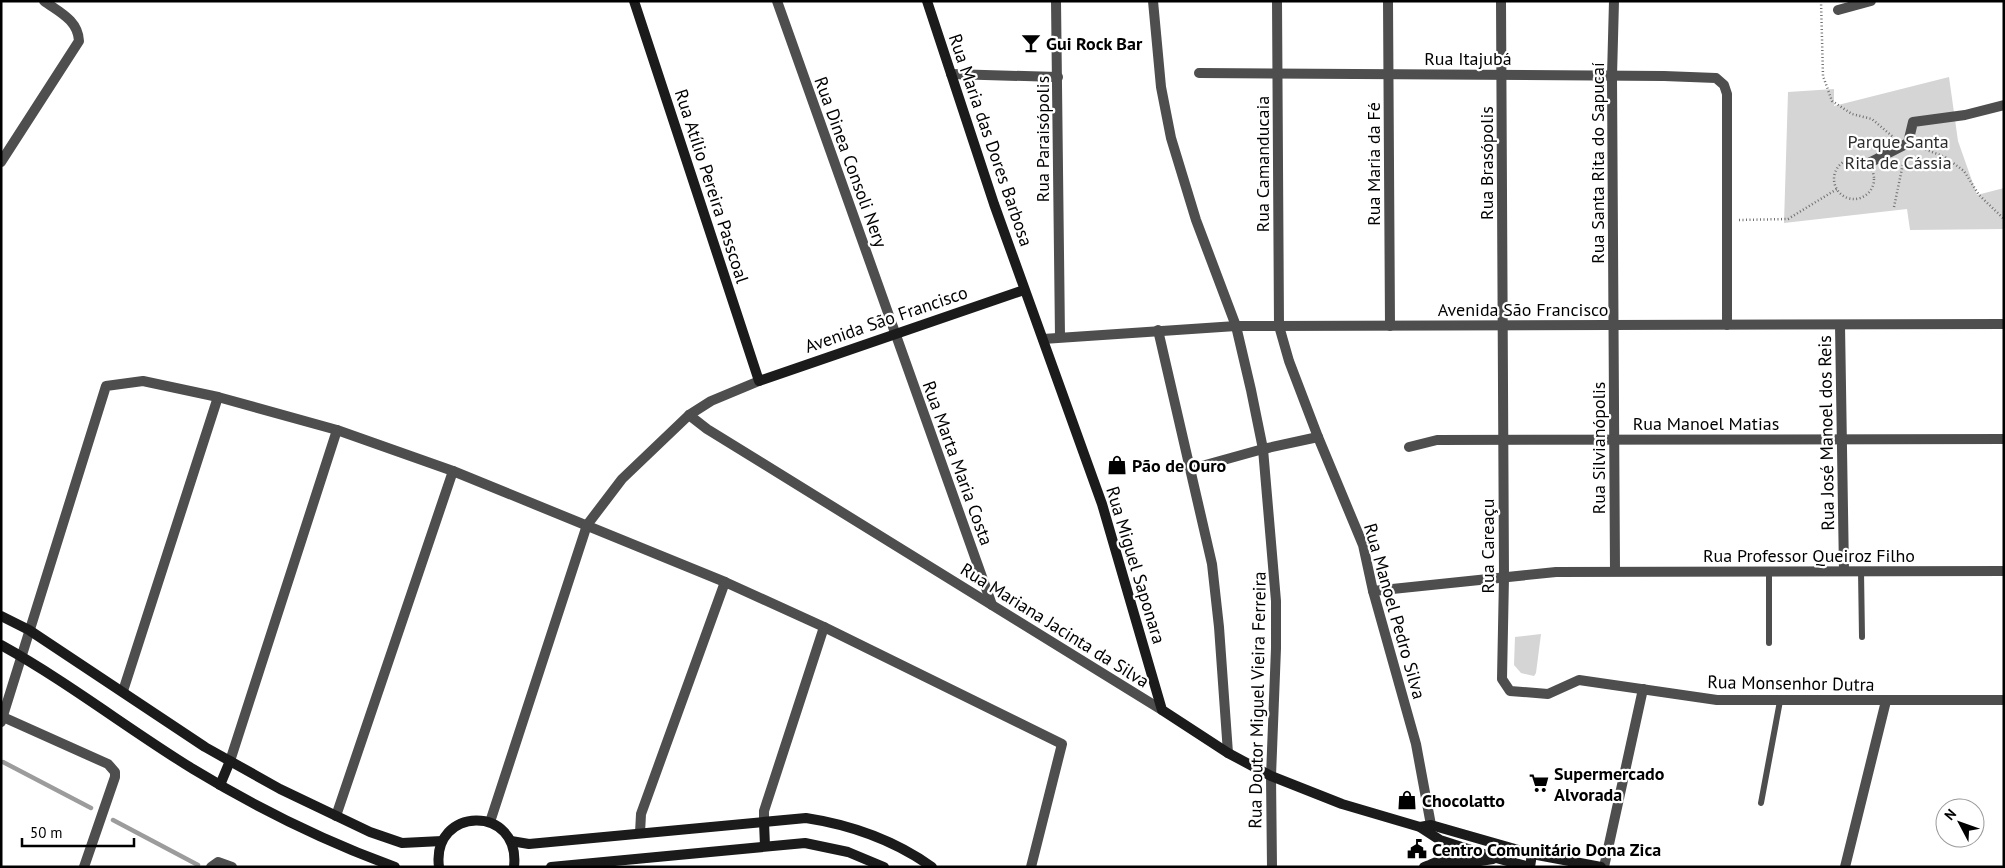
<svg xmlns="http://www.w3.org/2000/svg" width="2005" height="868" viewBox="0 0 2005 868" font-family="'PT Sans',sans-serif">
  <style>
    .green { fill: #d5d5d5 }
    .lines { fill: none; stroke-linecap: round; stroke-linejoin: round }
    .stream { stroke: #9c9c9c; stroke-width: 4.5 }
    .path { stroke: #707070; stroke-width: 2.5; stroke-dasharray: 1 2.5; stroke-linecap: butt }
    .lane { stroke: #4e4e4e; stroke-width: 6 }
    .street { stroke: #4e4e4e; stroke-width: 10 }
    .secondary { stroke: #1b1b1b; stroke-width: 10 }
    .labels { text-anchor: middle; dominant-baseline: central; stroke-width: 4.5; stroke-linejoin: round; paint-order: stroke }
    .poi-label { font-size: 18px; font-weight: bold; fill: #000; stroke: #fff; text-anchor: start }
    .street-label { font-size: 18px; fill: #000; stroke: #fff }
    .park-label { font-size: 18px; fill: #2c2c2c; stroke: #fff }
  </style>
  <rect width="100%" height="100%" fill="#fff"/>
  <!-- green -->
  <g class="green">
    <path d="M1949,77L1958,141L1977,195L2004,188V229L1910,230L1907,209L1784,223L1788,92L1834,89V106Z"/>
    <path d="M1541,634L1536,673L1534,676L1521,673L1514,665L1515,637Z"/>
  </g>
  <g class="lines">
    <!-- stream -->
    <g class="stream">
      <path d="M3,762L91,808"/>
      <path d="M113,820L198,865"/>
    </g>
    <!-- path -->
    <g class="path">
      <path d="M1821,1L1823,76L1832,101L1852,114L1872,119L1893,137"/>
      <path d="M1919,147L1945,157L1964,171L1979,195L2004,219"/>
      <circle cx="1854" cy="179" r="20"/>
      <path d="M1894,207L1904,159"/>
      <path d="M1739,220L1788,219L1837,189"/>
    </g>
    <!-- lane -->
    <g class="lane">
      <path d="M1861,571L1862,637"/>
      <path d="M1769,643V571"/>
      <path d="M1761,803L1780,701"/>
    </g>
    <!-- street -->
    <g class="street">
      <path d="M777,1L992,605"/>
      <path d="M1056,1L1060,337"/>
      <path d="M1153,1L1161,87L1171,138L1196,220L1236,326L1251,390L1263,449L1276,601V648L1271,776L1272,867"/>
      <path d="M1277,1L1279,326L1289,361L1318,437L1363,545L1373,591L1416,744L1431,825"/>
      <path d="M1388,1L1390,326"/>
      <path d="M1501,1L1504,577L1502,679L1510,691L1548,694L1579,680L1717,700H2004"/>
      <path d="M1614,1L1612,76L1615,571"/>
      <path d="M1838,10L1871,1"/>
      <path d="M1199,73L1664,76L1716,78L1724,85L1727,94V325"/>
      <path d="M951,74L1058,77"/>
      <path d="M1,162L79,41C78,20 59,12 44,1"/>
      <path d="M1867,164L1908,143L1913,122L1965,115L2004,105"/>
      <path d="M1840,325L1844,571"/>
      <path d="M1158,330L1212,564L1219,627L1228,753"/>
      <path d="M1043,339L1236,326L2004,324"/>
      <path d="M689,415L707,429L1162,710"/>
      <path d="M1409,447L1437,440L2004,439"/>
      <path d="M1191,469L1263,449L1318,437"/>
      <path d="M1373,591L1556,572L2004,571"/>
      <path d="M123,691L218,397"/>
      <path d="M3,717L108,764L115,772V777L84,867"/>
      <path d="M1,722L106,386L143,381L218,397L337,430L453,471L725,582L824,627L1062,744L1031,867"/>
      <path d="M230,761L337,430"/>
      <path d="M336,816L453,471"/>
      <path d="M490,822L587,525L622,479L689,415L711,401L759,381"/>
      <path d="M764,822V811L824,627"/>
      <path d="M640,833L641,814L725,582"/>
      <path d="M211,867L218,862L232,867"/>
      <path d="M1604,867L1643,689"/>
      <path d="M1845,867L1886,701"/>
    </g>
    <!-- secondary -->
    <g class="secondary">
      <path d="M634,1L759,381L1024,290"/>
      <path d="M927,1L994,204L1102,504L1162,710L1228,753L1271,776L1342,804L1420,827L1440,840L1496,858L1530,867L1532,854"/>
      <path d="M1,616L29,630L205,747L280,789L370,832L402,843L442,841"/>
      <path d="M1,645C68,682 128,729 193,769C257,808 324,841 395,867"/>
      <path d="M220,785L230,761"/>
      <path d="M764,822L765,846"/>
      <path d="M1420,827L1431,825L1532,854L1601,867"/>
      <path d="M511,841L529,844L806,818C852,825 894,840 932,867"/>
      <path d="M439,867C431,806 521,804 514,867"/>
      <path d="M551,867L805,843L848,852L884,867"/>
      <path d="M1424,867L1441,860L1475,852"/>
      <path d="M1442,867L1493,859"/>
    </g>
  </g>
  <!-- icons -->
  <defs>
    <symbol id="bar-bare" viewBox="-9 -9 18 18"><path d="M-6-5H6L.8 .8V4.5H3.5V6h-7V4.5H-.8V.8Z" fill="#000" stroke="#fff" stroke-width="2.5" paint-order="stroke"/></symbol>
    <symbol id="shop-bare" viewBox="-9 -9 18 18"><path d="M-5-2.5h2.3a2.7 3.5 0 0 1 5.4 0H5L5.5 6h-11ZM-1.5-2.5h3a1.5 2.3 0 0 0-3 0Z" fill="#000" stroke="#fff" stroke-width="2.5" paint-order="stroke"/></symbol>
    <symbol id="supermarket-bare" viewBox="-9 -9 18 18"><path d="M-6-5.5h2.5l.6 2H6L4.5 2H-2.5L-4.4-4H-6ZM-1.5 3.2a1.3 1.3 0 1 0 .1 0ZM3 3.2a1.3 1.3 0 1 0 .1 0Z" fill="#000" stroke="#fff" stroke-width="2.5" paint-order="stroke"/></symbol>
    <symbol id="civic-bare" viewBox="-9 -9 18 18"><path d="M-.6-6.5H3V-4.5H.6V-3L4-1V1h2V6H-6V1h2V-1L-.6-3ZM-1.2 2.5V6h2.4V2.5Z" fill="#000" stroke="#fff" stroke-width="2.5" paint-order="stroke"/></symbol>
  </defs>
  <g fill-rule="evenodd">
    <use href="#bar-bare" x="1017" y="29" width="28" height="28"/>
    <use href="#shop-bare" x="1103" y="451" width="28" height="28"/>
    <use href="#supermarket-bare" x="1525" y="769" width="28" height="28"/>
    <use href="#shop-bare" x="1393" y="786" width="28" height="28"/>
    <use href="#civic-bare" x="1403" y="835" width="28" height="28"/>
  </g>
  <g class="labels">
    <!-- poi labels -->
    <g class="poi-label">
      <text x="1046" y="43">Gui Rock Bar</text>
      <text x="1132" y="465">Pão de Ouro</text>
      <text x="1554" y="773">Supermercado<tspan x="1554" dy="21">Alvorada</tspan></text>
      <text x="1422" y="800">Chocolatto</text>
      <text x="1432" y="849">Centro Comunitário Dona Zica</text>
    </g>
    <!-- street labels -->
    <g class="street-label">
      <text x="1468" y="58">Rua Itajubá</text>
      <text transform="translate(1042 139) rotate(-90)">Rua Paraisópolis</text>
      <text transform="translate(991 140) rotate(71)">Rua Maria das Dores Barbosa</text>
      <text transform="translate(851 162) rotate(70)">Rua Dinea Consoli Nery</text>
      <text transform="translate(1486 163) rotate(-90)">Rua Brasópolis</text>
      <text transform="translate(1597 163) rotate(-90)">Rua Santa Rita do Sapucaí</text>
      <text transform="translate(1262 164) rotate(-90)">Rua Camanducaia</text>
      <text transform="translate(1373 164) rotate(-90)">Rua Maria da Fé</text>
      <text transform="translate(712 186) rotate(72)">Rua Atílio Pereira Passcoal</text>
      <text x="1523" y="309">Avenida São Francisco</text>
      <text transform="translate(886 319) rotate(-19)">Avenida São Francisco</text>
      <text x="1706" y="423">Rua Manoel Matias</text>
      <text transform="translate(1826 433) rotate(-91)">Rua José Manoel dos Reis</text>
      <text transform="translate(1598 448) rotate(-90)">Rua Silvianópolis</text>
      <text transform="translate(958 463) rotate(70)">Rua Marta Maria Costa</text>
      <text transform="translate(1487 546) rotate(-90)">Rua Careaçu</text>
      <text x="1809" y="555">Rua Professor Queiroz Filho</text>
      <text transform="translate(1136 565) rotate(73)">Rua Miguel Saponara</text>
      <text transform="translate(1395 611) rotate(74)">Rua Manoel Pedro Silva</text>
      <text transform="translate(1055 625) rotate(32)">Rua Mariana Jacinta da Silva</text>
      <text transform="translate(1791 683) rotate(1)">Rua Monsenhor Dutra</text>
      <text transform="translate(1257 700) rotate(-89)">Rua Doutor Miguel Vieira Ferreira</text>
    </g>
    <!-- park labels -->
    <g class="park-label">
      <text x="1898" y="141">Parque Santa<tspan x="1898" dy="21">Rita de Cássia</tspan></text>
    </g>
  </g>
  <!-- border -->
  <rect width="2005" height="868" fill="none" stroke="#000000" stroke-width="5"/>
  <!-- north arrow -->
  <g transform="translate(1960 823) rotate(311)"><circle r="24" fill="#ffffff" stroke="#999999"/>
  <path d="M0-4L9 19L0 12L-9 19Z" fill="#000000"/>
  <text y="-8" font-size="14" font-weight="bold" text-anchor="middle" fill="#000000">N</text>
  </g>
  <!-- scale -->
  <path d="M22 838v8h112v-8" fill="none" stroke="#000000" stroke-width="2.5"/>
  <text x="30" y="838" font-size="15" fill="#000000" stroke="#ffffff" stroke-width="4" paint-order="stroke">50 m</text>
</svg>
